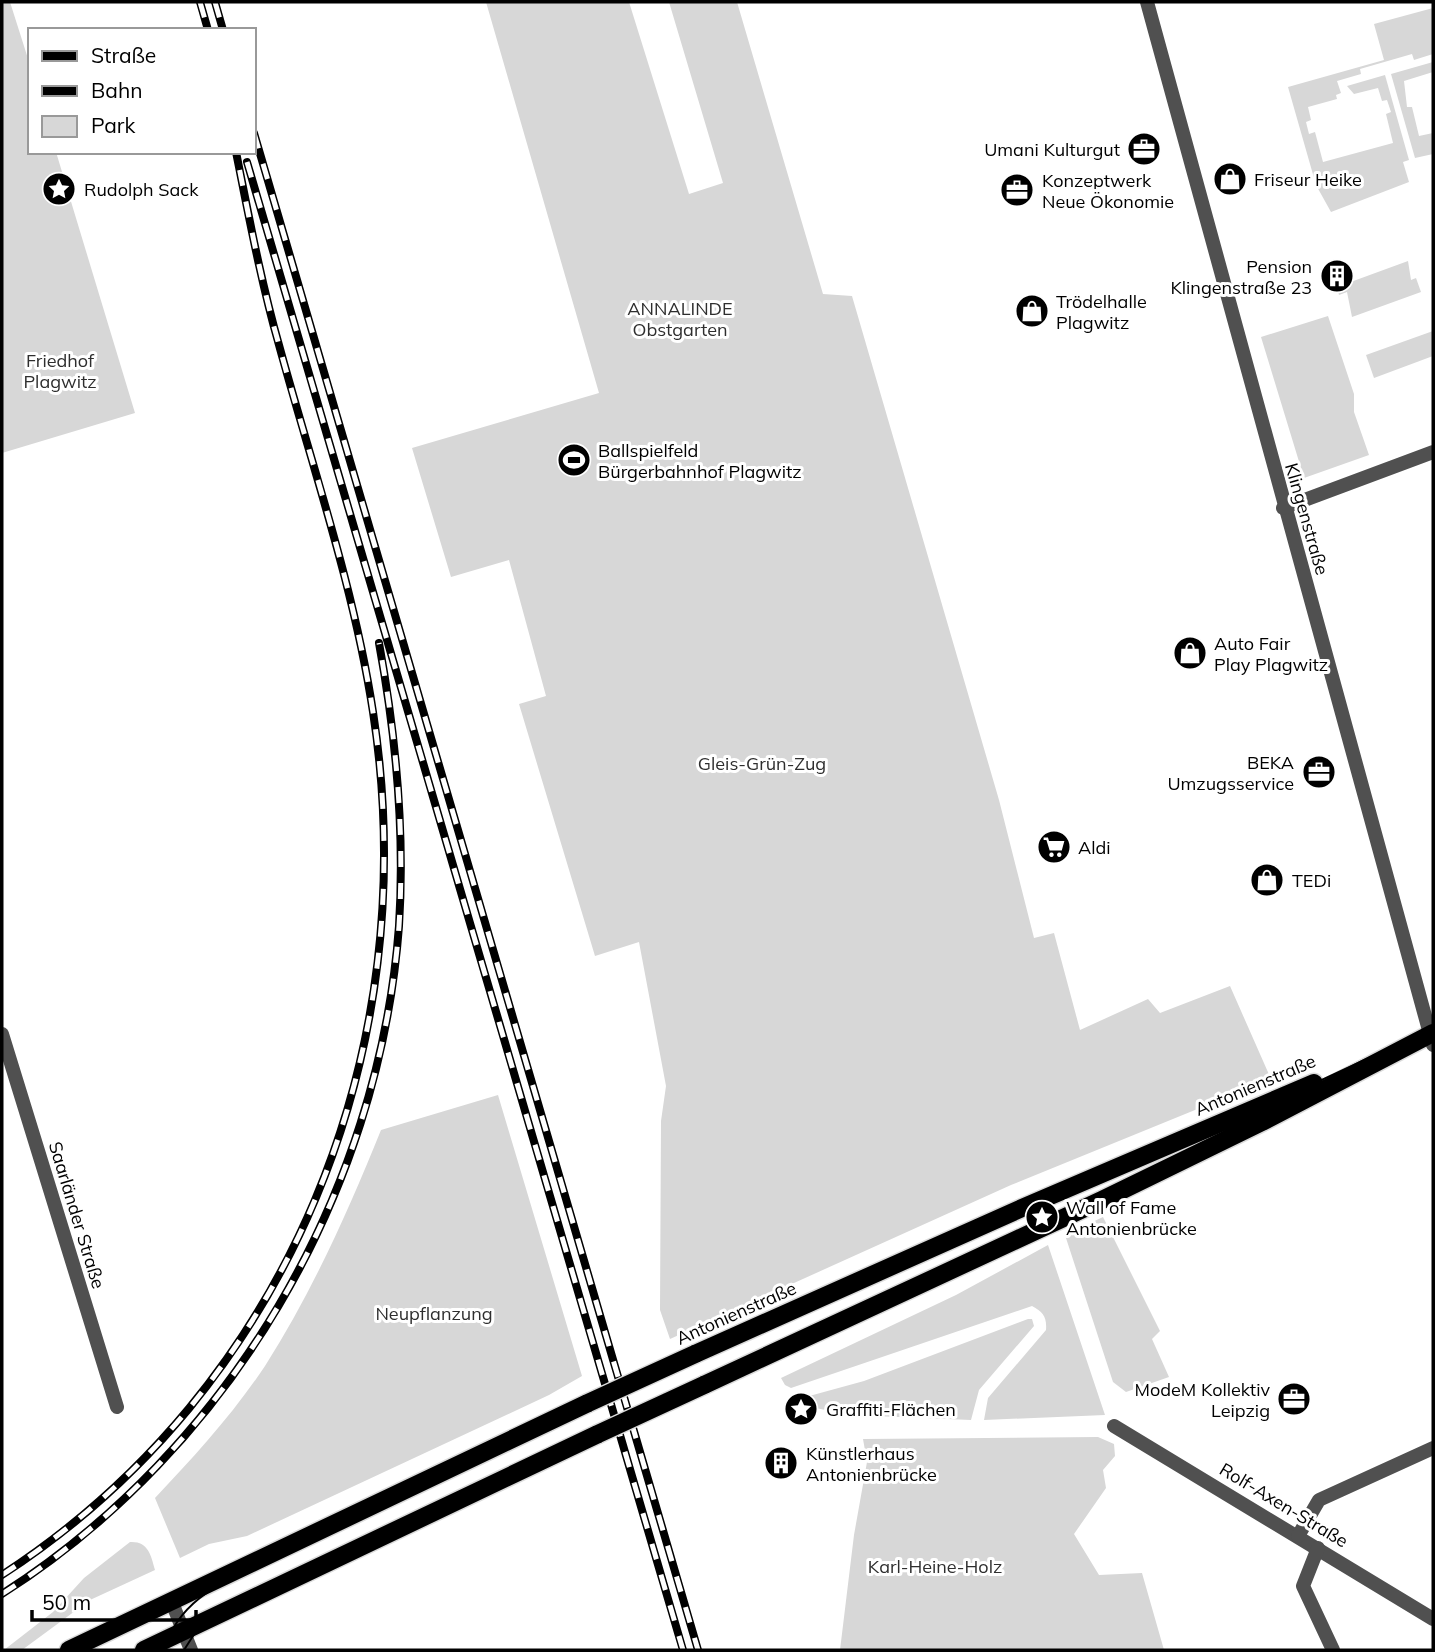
<svg xmlns="http://www.w3.org/2000/svg" width="1435" height="1652" viewBox="0 0 1435 1652" font-family="Mulish,sans-serif">
  <style>
    .green { fill: #d7d7d7 }
    .lines { fill: none; stroke-linecap: round; stroke-linejoin: round }
    .primary-casing { stroke: #dbdbdb; stroke-width: 21 }
    .minor { stroke: #505050; stroke-width: 14 }
    .tertiary { stroke: #505050; stroke-width: 14 }
    .primary { stroke: #000; stroke-width: 18 }
    .tram { stroke: #000; stroke-width: 2 }
    .rail-casing { stroke: #000; stroke-width: 8 }
    .rail { stroke: #fff; stroke-width: 5; stroke-dasharray: 16; stroke-linecap: butt }
    .primary-bridge-casing { stroke: #dbdbdb; stroke-width: 21; stroke-linecap: butt }
    .primary-bridge { stroke: #000; stroke-width: 18 }
    .labels { text-anchor: middle; dominant-baseline: central; stroke-width: 6; stroke-linejoin: round; paint-order: stroke }
    .poi-label { font-size: 18px; fill: #000; stroke: #fff; text-anchor: start }
    .park-label { font-size: 18px; fill: #2e2e2e; stroke: #fff }
    .street-label { font-size: 18px; fill: #000; stroke: #fff }
  </style>
  <rect width="100%" height="100%" fill="#fff"/>
  <!-- green -->
  <g class="green">
    <path d="M2,2H10L30,65V152H56L135,413L2,453Z"/>
    <path d="M486,2H629L689,194L723,183L669,2H737L823,294L852,296L999,800L1034,938L1054,933L1080,1030L1148,999L1160,1013L1230,986L1271,1079L1011,1185L670,1339L660,1310L661,1121L666,1086L639,942L595,956L519,704L546,696L509,560L451,577L412,448L599,393Z"/>
    <path d="M1433,8V54L1414,60L1412,54L1360,69L1361,74L1337,81L1341,93L1336,95L1337,99L1308,107L1311,120L1306,122L1309,134L1315,132L1323,162L1393,143L1386,114L1391,112L1387,100L1382,101L1378,88L1354,94L1347,86L1385,75L1409,160L1403,162L1409,182L1331,212L1316,185L1288,87L1384,60L1374,24Z"/>
    <path d="M1433,62V72L1404,81L1407,107H1412L1419,136L1433,133V154L1415,158L1391,74Z"/>
    <path d="M1408,261L1411,280L1416,278L1421,292L1352,317L1347,292L1339,295L1337,287Z"/>
    <path d="M1328,316L1354,394V412L1369,455L1304,478L1261,337Z"/>
    <path d="M1433,331V356L1374,378L1366,355Z"/>
    <path d="M498,1095L582,1376L549,1395L247,1536L209,1544L180,1558L155,1498C194,1457 233,1414 265,1366C312,1292 348,1212 381,1130Z"/>
    <path d="M1103,1217L1160,1331L1152,1339L1169,1377L1126,1392L1113,1382L1065,1235Z"/>
    <path d="M1048,1245L1105,1415L984,1420L988,1398L1046,1330C1047,1317 1043,1312 1032,1306L791,1388L785,1385L781,1378L956,1295Z"/>
    <path d="M1028,1319H1032L1034,1326L979,1390L971,1420L850,1415L801,1405L802,1398L864,1381Z"/>
    <path d="M1098,1437L1114,1444L1115,1456L1103,1470L1106,1488L1074,1534L1099,1575L1142,1573L1164,1650H840L854,1535L867,1462L863,1439Z"/>
    <path d="M130,1542C148,1541 151,1555 155,1570L90,1600L22,1650H4L53,1612L84,1578Z"/>
  </g>
  <g class="lines">
    <defs>
      <g id="primary">
        <path d="M695,1354L1022,1208L1314,1083"/>
        <path d="M704,1385L1102,1200L1262,1122L1433,1033"/>
        <path d="M69,1650L588,1403"/>
        <path d="M144,1650L598,1434"/>
      </g>
    </defs>
    <!-- primary casing -->
    <use href="#primary" class="primary-casing"/>
    <!-- minor -->
    <g class="minor">
      <path d="M1147,2L1433,1045"/>
      <path d="M1283,508L1433,452"/>
      <path d="M2,1034L117,1407"/>
      <path d="M1114,1426L1433,1619"/>
      <path d="M1298,1536L1319,1500L1433,1448"/>
      <path d="M1318,1548L1303,1586L1333,1650"/>
    </g>
    <!-- tertiary -->
    <path class="tertiary" d="M171,1600L191,1650"/>
    <!-- primary -->
    <use href="#primary" class="primary"/>
    <!-- tram -->
    <g class="tram">
      <path d="M164,1650C179,1598 226,1581 271,1558L752,1335L1219,1128L1433,1028"/>
      <path d="M184,1650L202,1622L237,1598L1218,1140"/>
    </g>
    <defs>
      <g id="rail">
        <path d="M200,2L208,30"/>
        <path d="M215,2L223,30"/>
        <path d="M254,133L698,1650"/>
        <path d="M247,162L683,1650"/>
        <path d="M2,1575C291,1387 425,1048 373,712C354,587 312,466 279,345C261,282 249,217 236,152"/>
        <path d="M2,1594C229,1449 379,1195 399,926C405,831 396,736 379,643"/>
      </g>
    </defs>
    <!-- rail casing -->
    <use href="#rail" class="rail-casing"/>
    <!-- rail -->
    <use href="#rail" class="rail"/>
    <defs>
      <g id="primary-bridge">
        <path d="M588,1403L695,1354"/>
        <path d="M598,1434L704,1385"/>
      </g>
    </defs>
    <!-- primary-bridge casing -->
    <use href="#primary-bridge" class="primary-bridge-casing"/>
    <!-- primary-bridge -->
    <use href="#primary-bridge" class="primary-bridge"/>
  </g>
  <!-- icons -->
  <defs>
    <symbol id="office-disc" viewBox="-11 -11 22 22"><circle r="9.5" fill="#000" stroke="#fff"/><path d="M-6-3h4V-5.5h4V-3h4V5H-6ZM-1-4.5V-3h2v-1.5ZM-6 0V1H6V0Z" fill="#fff"/></symbol>
    <symbol id="shop-disc" viewBox="-11 -11 22 22"><circle r="9.5" fill="#000" stroke="#fff"/><path d="M-5-2.5h2.3a2.7 3.5 0 0 1 5.4 0H5L5.5 6h-11ZM-1.5-2.5h3a1.5 2.3 0 0 0-3 0Z" fill="#fff"/></symbol>
    <symbol id="sight-disc" viewBox="-11 -11 22 22"><circle r="9.5" fill="#000" stroke="#fff"/><path d="M0-6L1.8-2.2L6-1.7L2.9 1.2L3.7 5.4L0 3.3L-3.7 5.4L-2.9 1.2L-6-1.7L-1.8-2.2Z" fill="#fff"/></symbol>
    <symbol id="building-disc" viewBox="-11 -11 22 22"><circle r="9.5" fill="#000" stroke="#fff"/><path d="M-4-6H4V6H1V3H-1V6H-4ZM-2.5-4.3h1.7v1.8h-1.7ZM.8-4.3h1.7v1.8H.8ZM-2.5-1h1.7V.8h-1.7ZM.8-1h1.7V.8H.8Z" fill="#fff"/></symbol>
    <symbol id="stadium-disc" viewBox="-11 -11 22 22"><circle r="9.5" fill="#000" stroke="#fff"/><path d="M0-5a6.5 5 0 1 0 0 10a6.5 5 0 1 0 0-10ZM-3.5-1.8h7v3.6h-7Z" fill="#fff"/></symbol>
    <symbol id="supermarket-disc" viewBox="-11 -11 22 22"><circle r="9.5" fill="#000" stroke="#fff"/><path d="M-6-5.5h2.5l.6 2H6L4.5 2H-2.5L-4.4-4H-6ZM-1.5 3.2a1.3 1.3 0 1 0 .1 0ZM3 3.2a1.3 1.3 0 1 0 .1 0Z" fill="#fff"/></symbol>
  </defs>
  <g fill-rule="evenodd">
    <use href="#office-disc" x="1125" y="130" width="38" height="38"/>
    <use href="#shop-disc" x="1211" y="160" width="38" height="38"/>
    <use href="#sight-disc" x="40" y="170" width="38" height="38"/>
    <use href="#office-disc" x="998" y="171" width="38" height="38"/>
    <use href="#building-disc" x="1318" y="257" width="38" height="38"/>
    <use href="#shop-disc" x="1013" y="292" width="38" height="38"/>
    <use href="#stadium-disc" x="555" y="441" width="38" height="38"/>
    <use href="#shop-disc" x="1171" y="634" width="38" height="38"/>
    <use href="#office-disc" x="1300" y="753" width="38" height="38"/>
    <use href="#supermarket-disc" x="1035" y="828" width="38" height="38"/>
    <use href="#shop-disc" x="1248" y="861" width="38" height="38"/>
    <use href="#sight-disc" x="1023" y="1198" width="38" height="38"/>
    <use href="#office-disc" x="1275" y="1380" width="38" height="38"/>
    <use href="#sight-disc" x="782" y="1390" width="38" height="38"/>
    <use href="#building-disc" x="762" y="1444" width="38" height="38"/>
  </g>
  <g class="labels">
    <!-- poi labels -->
    <g class="poi-label">
      <text x="1120" y="149" text-anchor="end">Umani Kulturgut</text>
      <text x="1254" y="179">Friseur Heike</text>
      <text x="1042" y="180">Konzeptwerk<tspan x="1042" dy="21">Neue Ökonomie</tspan></text>
      <text x="84" y="189">Rudolph Sack</text>
      <text x="1312" y="266" text-anchor="end">Pension<tspan x="1312" dy="21">Klingenstraße 23</tspan></text>
      <text x="1056" y="301">Trödelhalle<tspan x="1056" dy="21">Plagwitz</tspan></text>
      <text x="598" y="450">Ballspielfeld<tspan x="598" dy="21">Bürgerbahnhof Plagwitz</tspan></text>
      <text x="1214" y="643">Auto Fair<tspan x="1214" dy="21">Play Plagwitz</tspan></text>
      <text x="1294" y="762" text-anchor="end">BEKA<tspan x="1294" dy="21">Umzugsservice</tspan></text>
      <text x="1078" y="847">Aldi</text>
      <text x="1292" y="880">TEDi</text>
      <text x="1066" y="1207">Wall of Fame<tspan x="1066" dy="21">Antonienbrücke</tspan></text>
      <text x="1270" y="1389" text-anchor="end">ModeM Kollektiv<tspan x="1270" dy="21">Leipzig</tspan></text>
      <text x="826" y="1409">Graffiti-Flächen</text>
      <text x="806" y="1453">Künstlerhaus<tspan x="806" dy="21">Antonienbrücke</tspan></text>
    </g>
    <!-- park labels -->
    <g class="park-label">
      <text x="680" y="308">ANNALINDE<tspan x="680" dy="21">Obstgarten</tspan></text>
      <text x="60" y="360">Friedhof<tspan x="60" dy="21">Plagwitz</tspan></text>
      <text x="762" y="763">Gleis-Grün-Zug</text>
      <text x="434" y="1313">Neupflanzung</text>
      <text x="935" y="1566">Karl-Heine-Holz</text>
    </g>
    <!-- street labels -->
    <g class="street-label">
      <text transform="translate(1307 519) rotate(74)">Klingenstraße</text>
      <text transform="translate(1255 1085) rotate(-23)">Antonienstraße</text>
      <text transform="translate(77 1215) rotate(73)">Saarländer Straße</text>
      <text transform="translate(736 1313) rotate(-24)">Antonienstraße</text>
      <text transform="translate(1284 1505) rotate(31)">Rolf-Axen-Straße</text>
    </g>
  </g>
  <!-- border -->
  <rect width="1435" height="1652" fill="none" stroke="#000000" stroke-width="7"/>
  <!-- legend -->
  <rect x="28" y="28" width="228" height="126" fill="#ffffff" stroke="#999999" stroke-width="2"/>
  <rect x="42" y="51" width="35" height="10" fill="#000000" stroke="#999999" stroke-width="2"/>
  <text x="91" y="63" font-size="21" fill="#000000">Straße</text>
  <rect x="42" y="86" width="35" height="10" fill="#000000" stroke="#999999" stroke-width="2"/>
  <text x="91" y="98" font-size="21" fill="#000000">Bahn</text>
  <rect x="42" y="116" width="35" height="21" fill="#d7d7d7" stroke="#999999" stroke-width="2"/>
  <text x="91" y="133" font-size="21" fill="#000000">Park</text>
  <!-- scale -->
  <path d="M32 1610v10h164v-10" fill="none" stroke="#000000" stroke-width="3.5"/>
  <text x="42" y="1610" font-size="21" fill="#000000" stroke="#ffffff" stroke-width="5" paint-order="stroke">50 m</text>
</svg>
